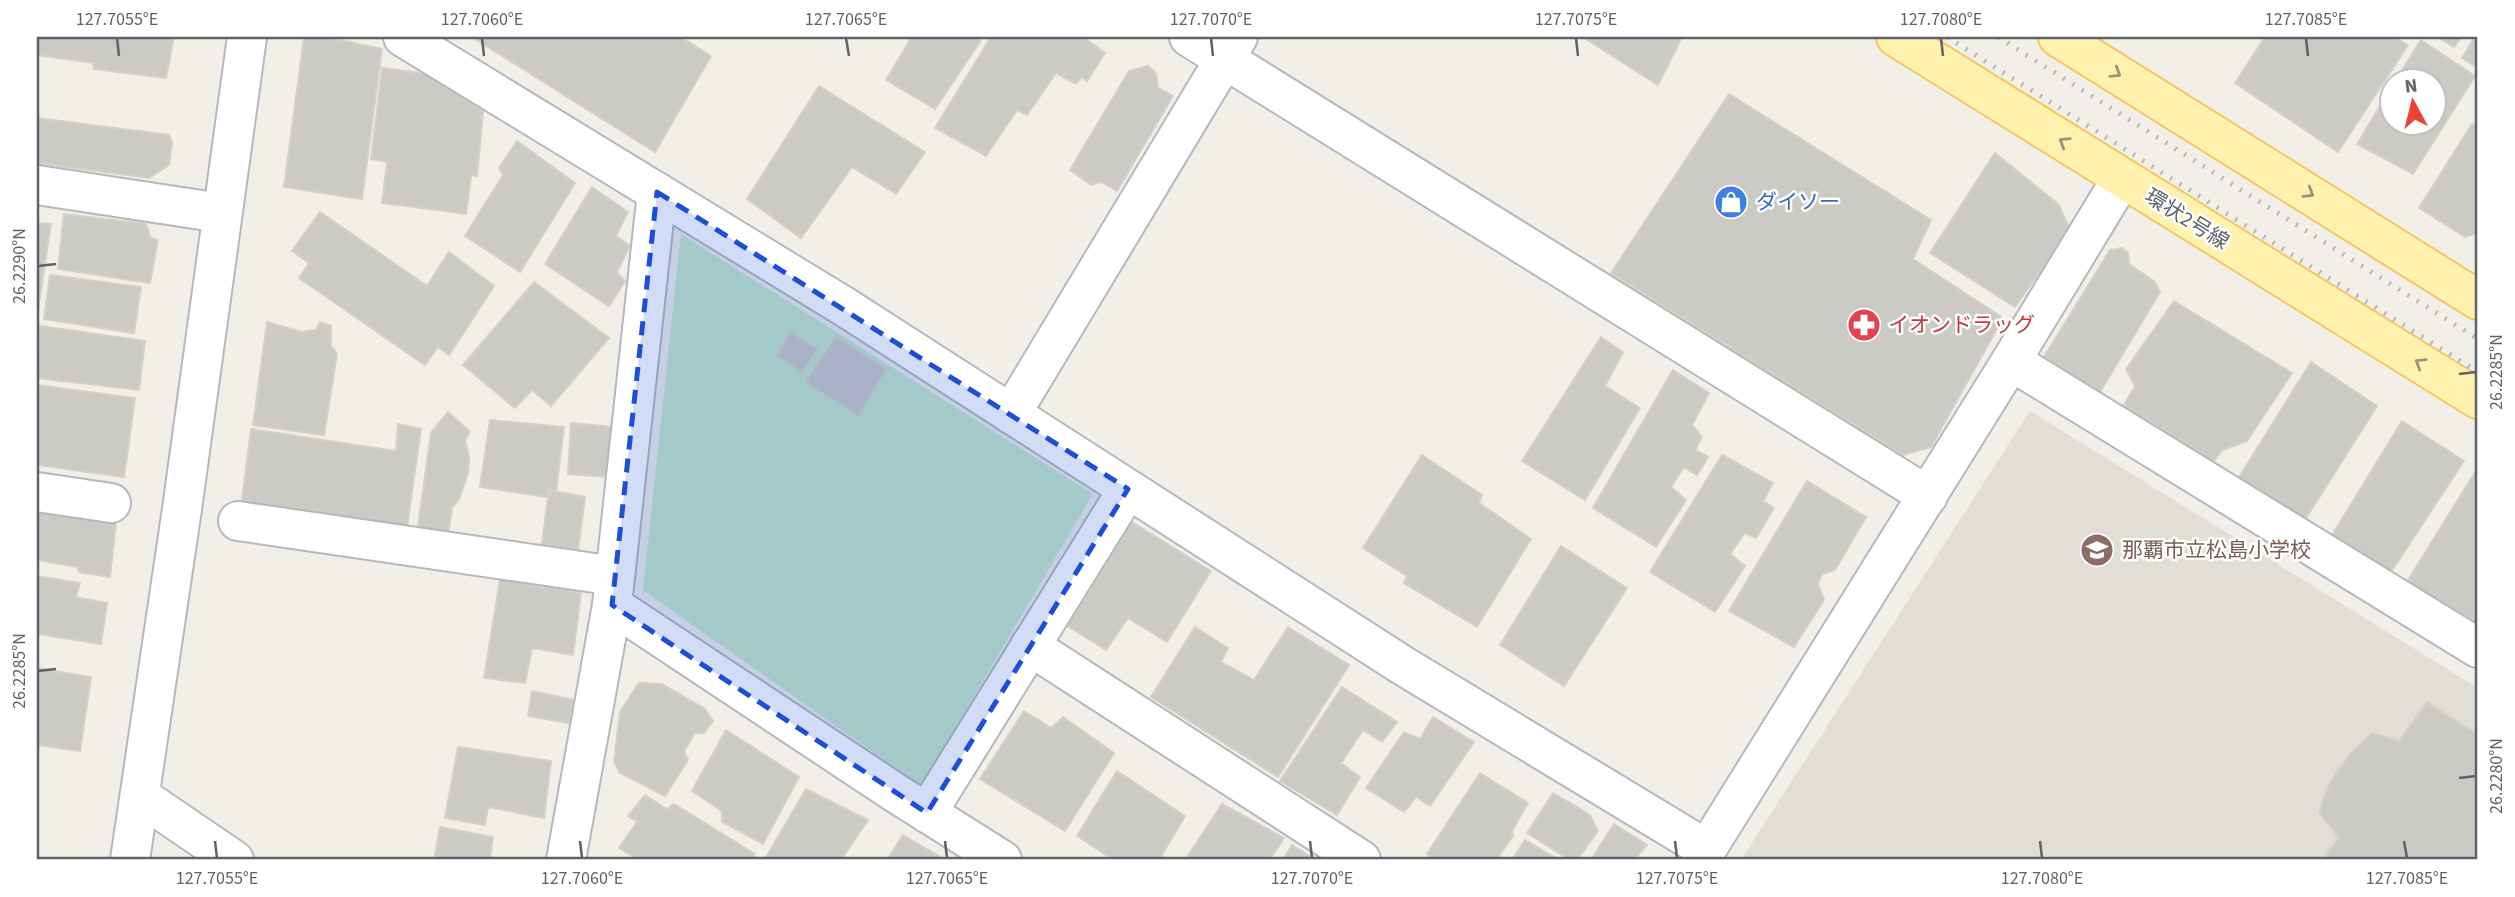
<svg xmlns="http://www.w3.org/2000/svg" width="2515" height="897" viewBox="0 0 2515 897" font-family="'Source Sans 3','Noto Sans JP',sans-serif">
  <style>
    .education { fill: #e1ded6 }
    .green { fill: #c5e8c5 }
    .building { fill: #cccac5; stroke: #d6d1c6; stroke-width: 2 }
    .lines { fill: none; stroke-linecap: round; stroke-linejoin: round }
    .minor-casing { stroke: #b5b8bc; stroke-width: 42 }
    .major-casing { stroke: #f2c960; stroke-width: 42 }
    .minor { stroke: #fff; stroke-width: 38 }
    .major { stroke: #fff2af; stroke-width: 38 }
    .rail { stroke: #b6b7b8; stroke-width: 5; stroke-dasharray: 2 9; stroke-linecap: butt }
    .oneway { stroke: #979581 }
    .marked { fill: #1d4ed8; fill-opacity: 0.2; stroke: #1d4ed8; stroke-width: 5; stroke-dasharray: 14 9; stroke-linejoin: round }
    .ticks { fill: none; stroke: #5f6368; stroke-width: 2.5 }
    .labels { text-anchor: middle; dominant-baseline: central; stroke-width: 5; stroke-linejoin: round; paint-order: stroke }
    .shop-label { font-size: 21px; fill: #366cbe; stroke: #fff; text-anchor: start }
    .street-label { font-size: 21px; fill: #5f6368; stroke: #fff }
    .health-label { font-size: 21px; fill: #be3a42; stroke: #fff; text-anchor: start }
    .education-label { font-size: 21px; fill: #785e54; stroke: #fff; text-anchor: start }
    .neatline { fill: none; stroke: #5f6368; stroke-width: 2.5 }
    .ticks-label { font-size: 18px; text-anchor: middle; fill: #5f6368 }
  </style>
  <rect width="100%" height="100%" fill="#f1efe8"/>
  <!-- education -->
  <path class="education" d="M2030,411L2478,688V860H1741Z"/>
  <!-- green -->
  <path class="green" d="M681,234L1093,494L921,786L643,590Z"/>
  <!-- building -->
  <g class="building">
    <path d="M38,37H174L166,78L94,69L93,63L37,55Z"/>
    <path d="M304,37H327L382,49L362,199L284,187Z"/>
    <path d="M472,37H680L711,56L655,152Z"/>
    <path d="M912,37H983L935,109L886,80Z"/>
    <path d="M991,37H1083L1105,53L1087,81L1082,77L1076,84L1056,73L1027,115L1017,110L986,156L935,128Z"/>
    <path d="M1583,37H1682L1658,85Z"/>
    <path d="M2265,37H2394L2408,45L2338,152L2235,83Z"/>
    <path d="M2438,37H2462L2454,47Z"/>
    <path d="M2475,37H2478V68L2462,58Z"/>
    <path d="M2421,40L2475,76L2413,174L2357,144L2392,86V122H2434V80H2396Z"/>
    <path d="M1148,66L1156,73L1158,88L1173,96L1117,191L1101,182L1091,185L1070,170L1129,71Z"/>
    <path d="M382,68L428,74L483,112L477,176L471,175L466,214L382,203L387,162L371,159Z"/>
    <path d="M819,86L925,152L896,194L852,167L801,238L747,199Z"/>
    <path d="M1729,94L1931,220L1913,259L2003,318L1931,447L1903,455L1611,273Z"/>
    <path d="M37,118L169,135L172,142L169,165L149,178L37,163Z"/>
    <path d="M2472,124L2478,127V233L2465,237L2419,208Z"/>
    <path d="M517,141L575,183L520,272L465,236L503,175L499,168Z"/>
    <path d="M1995,153L2058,204L2070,229L2015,307L1930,253Z"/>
    <path d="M592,187L628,212L616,236L630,246L617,272L625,281L609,306L545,264Z"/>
    <path d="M320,212L427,286L449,252L494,286L449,355L438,347L425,365L299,278L309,263L292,251Z"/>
    <path d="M64,214L146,224L151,238L158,240L150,283L58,269Z"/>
    <path d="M37,223L51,224L37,316Z"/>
    <path d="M2122,248L2128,253L2129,264L2155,282L2160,292L2100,392L2044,357L2110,250Z"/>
    <path d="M50,275L141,287L134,333L44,319Z"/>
    <path d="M534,282L609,338L551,406L532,390L515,408L463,365Z"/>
    <path d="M2174,301L2292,373L2247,441L2222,450L2214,461L2124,405L2135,386L2126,369Z"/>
    <path d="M267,322L302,332L316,330L320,322L331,326V346L337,354L324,435L253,425Z"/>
    <path d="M40,326L145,341L139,390L37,378Z"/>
    <path d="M791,333L817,349L802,372L777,355Z"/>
    <path d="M836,337L886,369L858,415L806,382Z"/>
    <path d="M1601,337L1623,352L1605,386L1640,408L1585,500L1522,461Z"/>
    <path d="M2311,362L2377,406L2303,523L2236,482Z"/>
    <path d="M1673,370L1709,393L1692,425L1702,437L1695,450L1708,457L1697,475L1684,467L1671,487L1686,500L1656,547L1593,508Z"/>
    <path d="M37,385L135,398L124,477L37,465Z"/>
    <path d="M448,412L470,432L465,440L469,457L468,473L459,499L452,508L448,536L417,533L431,433Z"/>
    <path d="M490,420L564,427L556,492L549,490L548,497L480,487Z"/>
    <path d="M2402,421L2464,461L2391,572L2331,537Z"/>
    <path d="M571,423L613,427L608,477L568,474Z"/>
    <path d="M398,424L421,429L406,534L241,507L251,429L396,451Z"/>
    <path d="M1422,455L1482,495L1479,503L1531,539L1477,627L1404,583L1407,576L1363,548Z"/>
    <path d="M1722,455L1773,483L1763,501L1774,508L1756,538L1745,533L1730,554L1745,566L1715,612L1650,572Z"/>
    <path d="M2477,469L2478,470V629L2405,585Z"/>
    <path d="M1807,481L1866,517L1835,570L1822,574L1818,584L1824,600L1794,647L1729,611Z"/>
    <path d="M549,490L585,497L578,550L542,544Z"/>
    <path d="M37,507L48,513L116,523L110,577L79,572L77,567L37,560Z"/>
    <path d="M1127,519L1211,571L1167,642L1128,618L1106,650L1066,625L1090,590L1084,585Z"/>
    <path d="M1561,546L1627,588L1564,686L1500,645Z"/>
    <path d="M37,576L80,583L76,597L107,603L101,644L37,634Z"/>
    <path d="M500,579L581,593L573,655L532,648L525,683L484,678Z"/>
    <path d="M1195,627L1228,648L1221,662L1254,680L1288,627L1349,665L1278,777L1151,697Z"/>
    <path d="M37,668L91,677L80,751L37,745Z"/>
    <path d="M639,683L662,684L705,709L713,721L704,733H695L684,751L688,760L665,796L620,773L614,762L620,712Z"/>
    <path d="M1342,687L1397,722L1382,742L1363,730L1341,763L1360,777L1337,815L1280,781Z"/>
    <path d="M532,691L574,700L569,723L528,716Z"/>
    <path d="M2427,702L2478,735V860H2322L2339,838L2319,812L2330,782L2351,753L2372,733L2399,741Z"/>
    <path d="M1024,711L1051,728L1063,717L1114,753L1065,831L980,779Z"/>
    <path d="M1433,717L1474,742L1430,806L1416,797L1404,812L1366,788L1404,732L1420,739Z"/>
    <path d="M726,730L799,777L763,844L722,822V811L692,791Z"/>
    <path d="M458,747L551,761L544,818L488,807L485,825L445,818Z"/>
    <path d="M1117,771L1185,816L1159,860H1114L1077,836Z"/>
    <path d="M1480,773L1528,803L1512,831L1513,836L1496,860H1437L1427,854Z"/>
    <path d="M806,789L868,820L841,860H766L765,859Z"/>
    <path d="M1553,793L1590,815L1598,831L1577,860H1570L1527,833Z"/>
    <path d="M645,795L667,809L674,804L755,854L752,860H639L619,848L637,822L628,816Z"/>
    <path d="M1222,804L1284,838L1269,860H1185Z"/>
    <path d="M1614,824L1647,845L1634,860H1591Z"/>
    <path d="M440,827L493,837L490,860H434Z"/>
    <path d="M903,835L945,860H887Z"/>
    <path d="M1525,840L1559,860H1512Z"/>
    <path d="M1292,845L1316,860H1283Z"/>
  </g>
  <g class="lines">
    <defs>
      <g id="minor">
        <path d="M403,37L845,307L1402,665L1706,849"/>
        <path d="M1189,37L1928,496"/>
        <path d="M37,185L221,213"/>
        <path d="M2011,361L2478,648"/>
        <path d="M1011,414L1238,37"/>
        <path d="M37,492L111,503"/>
        <path d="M238,521L615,576"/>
        <path d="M612,605L894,792L1002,860"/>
        <path d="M1030,646L1361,860"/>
        <path d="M140,796L234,860"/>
        <path d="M927,813L1128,489"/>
        <path d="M130,860L182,509L247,37"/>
        <path d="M566,860L612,605L657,192"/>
        <path d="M1700,860L2011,361L2122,178"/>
      </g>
      <g id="major">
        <path d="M1896,37L2478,399"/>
        <path d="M2058,37L2478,300"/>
      </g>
    </defs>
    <!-- minor casing -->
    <use href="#minor" class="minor-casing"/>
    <!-- major casing -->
    <use href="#major" class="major-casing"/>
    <!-- minor -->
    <use href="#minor" class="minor"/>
    <!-- major -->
    <use href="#major" class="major"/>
    <!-- rail -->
    <g class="rail">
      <path d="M1947,37L2478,372"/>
      <path d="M1998,37L2478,339"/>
    </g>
  </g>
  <!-- one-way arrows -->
  <defs><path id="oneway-chevron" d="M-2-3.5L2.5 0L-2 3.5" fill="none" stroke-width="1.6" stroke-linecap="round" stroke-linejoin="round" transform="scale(1.75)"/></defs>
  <g class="oneway">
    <use href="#oneway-chevron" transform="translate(2116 73) rotate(32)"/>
    <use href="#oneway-chevron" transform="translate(2064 142) rotate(-148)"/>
    <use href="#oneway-chevron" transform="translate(2309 193) rotate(32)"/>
    <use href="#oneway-chevron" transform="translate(2420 363) rotate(-148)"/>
  </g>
  <!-- marked area -->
  <path class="marked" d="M657,192L1128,489L927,813L612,605Z"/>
  <!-- ticks -->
  <path class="ticks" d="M117,38L119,56M482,38L484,56M846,38L849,56M1211,38L1213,56M1576,38L1578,56M1941,38L1943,56M2306,38L2308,56M38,266L56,264M2459,374L2476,372M38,671L56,669M2459,778L2476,776M215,841L217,858M580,841L582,858M945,841L947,858M1310,841L1312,858M1675,841L1677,858M2040,841L2042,858M2404,841L2407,858"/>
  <!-- icons -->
  <defs>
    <symbol id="shop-disc" viewBox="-11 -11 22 22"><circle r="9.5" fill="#3f7fe0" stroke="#fff"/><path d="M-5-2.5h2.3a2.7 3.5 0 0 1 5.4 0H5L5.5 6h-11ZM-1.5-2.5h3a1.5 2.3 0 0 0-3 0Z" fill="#fff"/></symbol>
    <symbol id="pharmacy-disc" viewBox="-11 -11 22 22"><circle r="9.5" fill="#e0444e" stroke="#fff"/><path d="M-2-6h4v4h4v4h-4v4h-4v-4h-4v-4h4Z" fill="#fff"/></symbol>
    <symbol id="school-disc" viewBox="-11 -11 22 22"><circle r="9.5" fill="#8d6e63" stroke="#fff"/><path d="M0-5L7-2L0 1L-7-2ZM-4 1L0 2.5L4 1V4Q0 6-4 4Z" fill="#fff"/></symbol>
  </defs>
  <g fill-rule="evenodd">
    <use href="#shop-disc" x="1712" y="183" width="38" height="38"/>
    <use href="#pharmacy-disc" x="1845" y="306" width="38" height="38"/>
    <use href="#school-disc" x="2078" y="531" width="38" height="38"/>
  </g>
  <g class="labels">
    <!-- shop labels -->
    <g class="shop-label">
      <text x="1756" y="202">ダイソー</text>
    </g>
    <!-- street labels -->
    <g class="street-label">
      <text transform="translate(2187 219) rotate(32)">環状2号線</text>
    </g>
    <!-- health labels -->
    <g class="health-label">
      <text x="1888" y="325">イオンドラッグ</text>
    </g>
    <!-- education labels -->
    <g class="education-label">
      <text x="2122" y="550">那覇市立松島小学校</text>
    </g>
  </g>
  <!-- border -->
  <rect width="2515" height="897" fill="none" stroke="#ffffff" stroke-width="77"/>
  <!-- north arrow -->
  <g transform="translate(2413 102) rotate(353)"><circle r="33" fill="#ffffff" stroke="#bfc1c3" stroke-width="2"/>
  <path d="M0-5L12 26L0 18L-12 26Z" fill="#ea4335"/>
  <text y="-10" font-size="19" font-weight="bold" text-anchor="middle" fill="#5f6368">N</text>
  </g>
  <rect x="38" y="38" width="2438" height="820" class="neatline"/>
  <g class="ticks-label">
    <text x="117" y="25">127.7055°E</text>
    <text x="482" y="25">127.7060°E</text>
    <text x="846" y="25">127.7065°E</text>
    <text x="1211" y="25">127.7070°E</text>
    <text x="1576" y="25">127.7075°E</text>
    <text x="1941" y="25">127.7080°E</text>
    <text x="2306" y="25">127.7085°E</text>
    <text transform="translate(19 266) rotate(-90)" y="6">26.2290°N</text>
    <text transform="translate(2496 372) rotate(-90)" y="6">26.2285°N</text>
    <text transform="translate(19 671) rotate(-90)" y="6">26.2285°N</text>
    <text transform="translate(2496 776) rotate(-90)" y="6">26.2280°N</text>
    <text x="217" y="884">127.7055°E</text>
    <text x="582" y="884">127.7060°E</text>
    <text x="947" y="884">127.7065°E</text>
    <text x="1312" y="884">127.7070°E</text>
    <text x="1677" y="884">127.7075°E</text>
    <text x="2042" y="884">127.7080°E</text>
    <text x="2407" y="884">127.7085°E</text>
  </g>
</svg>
